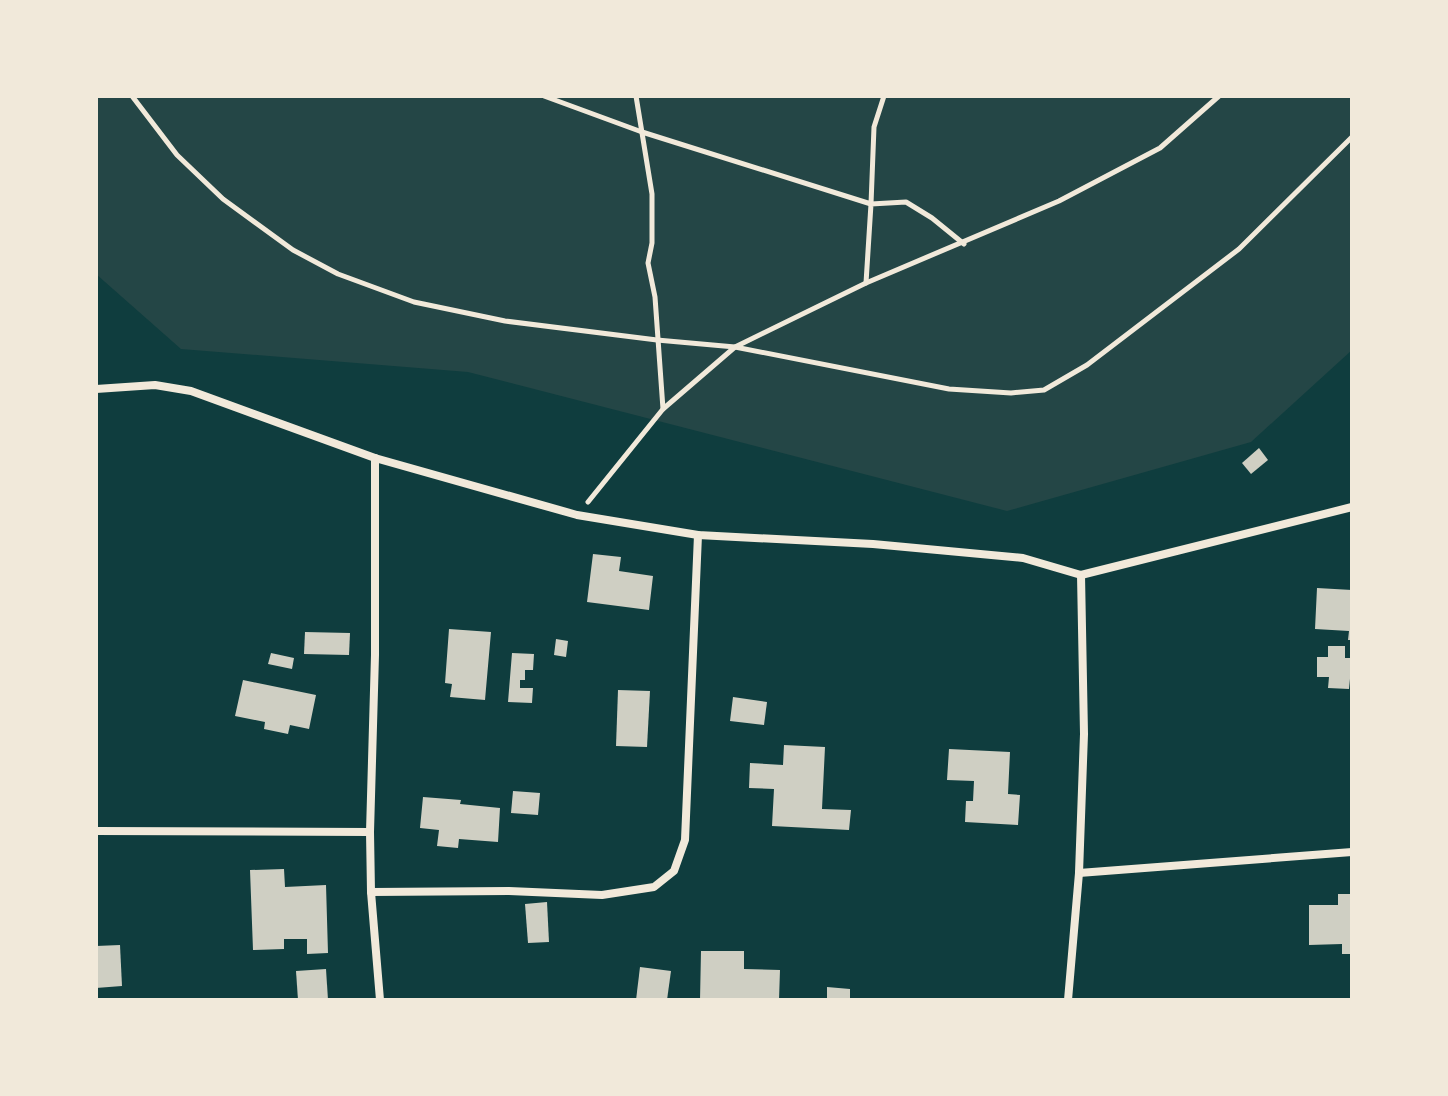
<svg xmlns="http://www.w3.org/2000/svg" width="1448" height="1096" viewBox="0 0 1448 1096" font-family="'Work Sans',sans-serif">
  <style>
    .green { fill: #244646 }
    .building { fill: #cfcfc3 }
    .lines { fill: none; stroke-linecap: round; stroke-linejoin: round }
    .path { stroke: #f1e9da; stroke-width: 5 }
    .minor { stroke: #f1e9da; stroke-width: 8 }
  </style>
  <rect width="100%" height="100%" fill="#0f3d3e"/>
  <!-- green -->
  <path class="green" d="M96,96H1352V350L1251,442L1007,511L468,372L181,349L96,274Z"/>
  <!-- building -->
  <g class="building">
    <path d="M1259,448L1268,460L1251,474L1242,463Z"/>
    <path d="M593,554L621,557L619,571L653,576L649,610L587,602Z"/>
    <path d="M1317,588L1352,590V640H1348L1349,631L1315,629Z"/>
    <path d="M449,629L491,632L485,700L450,697L452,684L445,683Z"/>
    <path d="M305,632L350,633L349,655L304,654Z"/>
    <path d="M556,639L568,641L566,657L554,655Z"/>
    <path d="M1328,646H1345V658H1352L1349,689L1328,688L1329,677H1317V657H1328Z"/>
    <path d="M271,653L294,658L292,669L268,664Z"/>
    <path d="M512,653L534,654L533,670H525V680H520V688H533L532,703L508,702Z"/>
    <path d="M243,680L316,695L309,729L290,725L288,734L264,729L265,722L235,716Z"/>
    <path d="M618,690L650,691L647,747L616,746Z"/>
    <path d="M733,697L767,702L764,725L730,721Z"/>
    <path d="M784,745L825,747L822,809L851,810L849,830L772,826L774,789L749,788L750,763L783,765Z"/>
    <path d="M949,749L1010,752L1008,794L1020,795L1018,825L965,822L966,801H973L974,781L947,780Z"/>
    <path d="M513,791L540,793L538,815L511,813Z"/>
    <path d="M423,797L461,800L460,804L500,808L498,842L459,839L458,848L437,846L439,830L420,828Z"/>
    <path d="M284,869L285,887L326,885L328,953L307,954V939H284V949L253,950L250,870Z"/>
    <path d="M1338,894H1352V954H1342V944L1309,945V905H1338Z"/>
    <path d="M547,902L549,942L528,943L525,904Z"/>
    <path d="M120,945L122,986L96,988V946Z"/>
    <path d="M701,951H744V969L780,970L779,1000H700Z"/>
    <path d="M640,967L671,971L667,1000H636Z"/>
    <path d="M326,969L328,1000H298L296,971Z"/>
    <path d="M827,987L850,989V1000H827Z"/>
  </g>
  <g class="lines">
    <!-- path -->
    <g class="path">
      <path d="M132,96L177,155L223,199L293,250L338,274L414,302L505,321L657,340L735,347L949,389L1011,393L1044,390L1087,365L1239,249L1352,137"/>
      <path d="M544,96L642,132L871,204L874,127L884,96"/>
      <path d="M866,283L871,204L906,202L932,218L964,244"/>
      <path d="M663,409L735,347L866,283L1059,201L1160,148L1219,96"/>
      <path d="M588,502L663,409L655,297L648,263L652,243V194L636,96"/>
    </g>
    <!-- minor -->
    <g class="minor">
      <path d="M96,389L155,385L191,391L375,458L577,515L698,535L873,544L1023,558L1081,575L1352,507"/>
      <path d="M375,458V655L370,832L371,892L380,1000"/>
      <path d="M96,831L370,832"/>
      <path d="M1079,873L1352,852"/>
      <path d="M371,892L509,891L602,895L654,887L674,871L685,840L698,535"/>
      <path d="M1068,1000L1079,873L1084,734L1081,575"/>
    </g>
  </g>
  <!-- border -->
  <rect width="1448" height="1096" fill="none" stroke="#f1e9da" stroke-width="196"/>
</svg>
